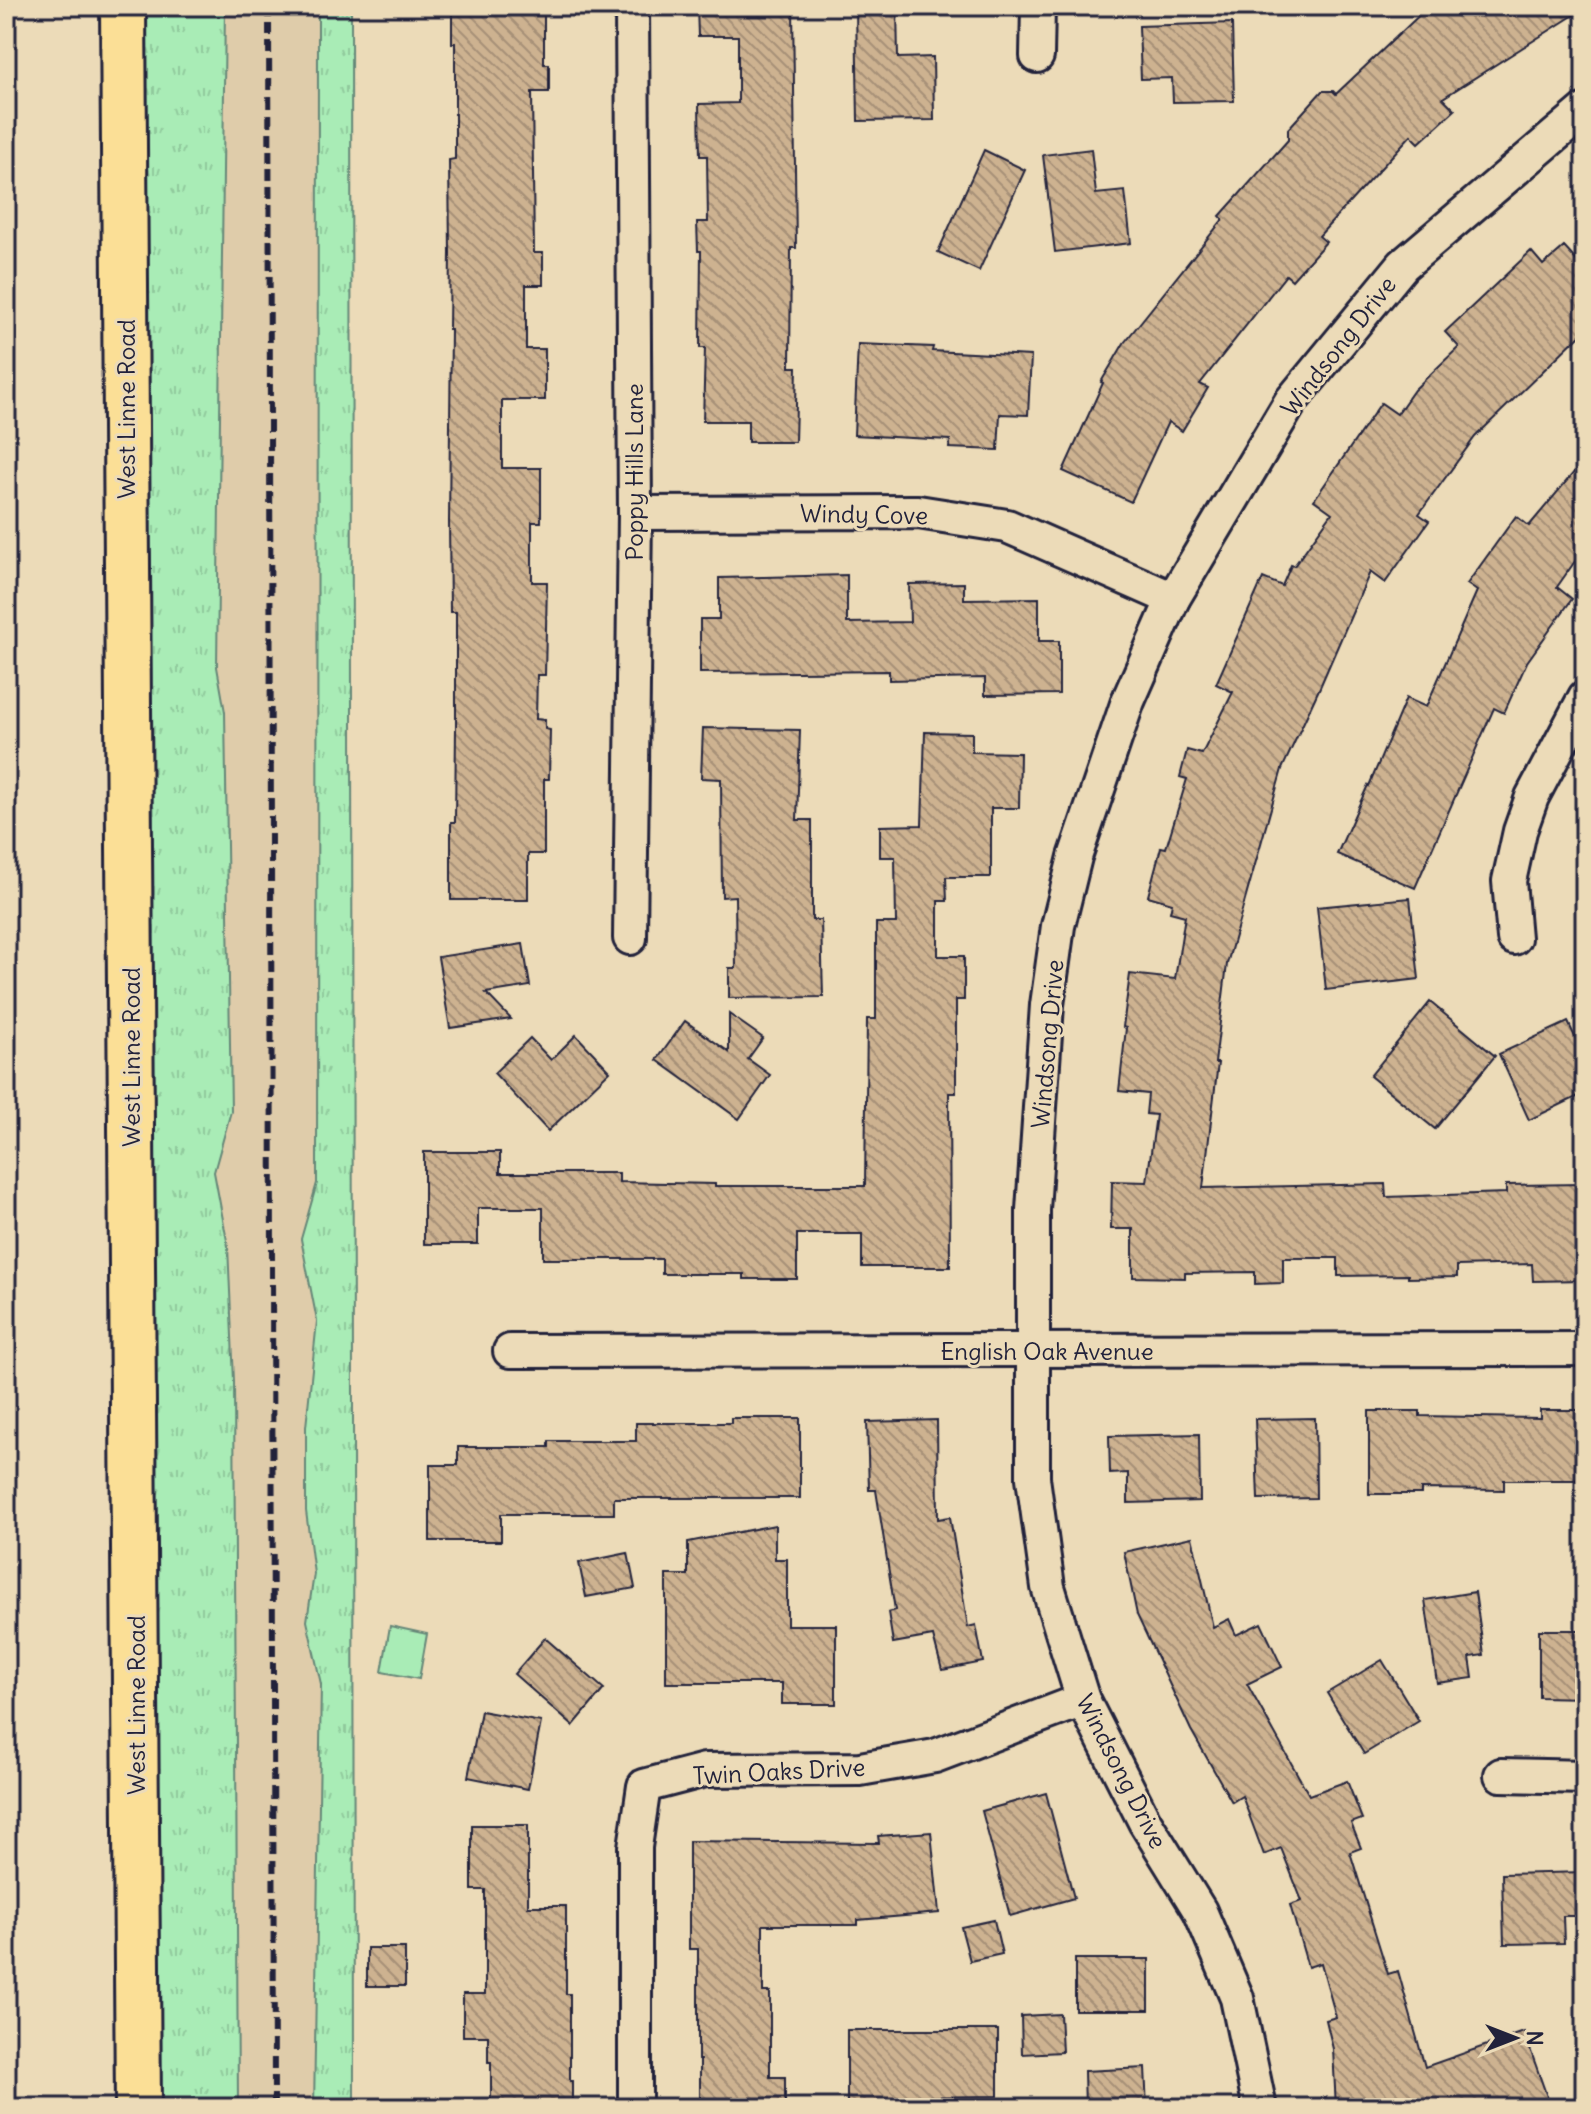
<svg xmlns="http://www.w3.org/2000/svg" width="1591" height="2114" viewBox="0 0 1591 2114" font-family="Delius,sans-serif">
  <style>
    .built { fill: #dfccaa }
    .grass { fill: url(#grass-tufts); stroke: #668778; stroke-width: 2 }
    .garden { fill: #a9ecb6; stroke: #668778; stroke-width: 2 }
    .building { fill: url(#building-back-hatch); stroke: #22223b; stroke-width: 2 }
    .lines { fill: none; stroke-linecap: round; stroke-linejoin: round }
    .street-casing { stroke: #22223b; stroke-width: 38 }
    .primary-casing { stroke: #22223b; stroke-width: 50 }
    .street { stroke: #ecdbb8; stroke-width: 32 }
    .primary { stroke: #fbdf96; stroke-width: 44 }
    .rail { stroke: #22223b; stroke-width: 6; stroke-dasharray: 12 6; stroke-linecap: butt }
    .labels { text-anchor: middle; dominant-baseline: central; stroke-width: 6; stroke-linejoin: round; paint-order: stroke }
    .street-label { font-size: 24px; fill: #22223b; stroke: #ecdbb8 }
  </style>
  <defs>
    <pattern id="grass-tufts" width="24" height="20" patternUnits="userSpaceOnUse" patternTransform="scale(2)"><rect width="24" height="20" fill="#a9ecb6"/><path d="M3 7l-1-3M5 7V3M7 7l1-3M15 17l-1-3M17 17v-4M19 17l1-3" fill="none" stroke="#91ca9d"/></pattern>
    <pattern id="building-back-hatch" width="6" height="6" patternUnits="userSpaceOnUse" patternTransform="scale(2)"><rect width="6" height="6" fill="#cdb290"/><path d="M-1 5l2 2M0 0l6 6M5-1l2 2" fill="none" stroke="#a69077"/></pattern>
  </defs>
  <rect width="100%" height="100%" fill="#ecdbb8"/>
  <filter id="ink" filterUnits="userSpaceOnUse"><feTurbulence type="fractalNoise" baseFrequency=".0125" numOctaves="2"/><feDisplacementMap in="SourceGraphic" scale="16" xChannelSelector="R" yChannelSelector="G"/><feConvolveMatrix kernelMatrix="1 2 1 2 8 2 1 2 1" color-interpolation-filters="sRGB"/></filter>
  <g filter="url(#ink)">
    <!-- built -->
    <path class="built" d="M141,6H351L354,2108H157Z"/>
    <!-- grass -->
    <g class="grass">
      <path d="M141,6H225L217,667L225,712L231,1111L214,1172L228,1246L234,1381L238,2108H157Z"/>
      <path d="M318,6H351L354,2108H314L321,1684L307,1621L314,1574L306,1511V1427L317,1321L301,1239L317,1183Z"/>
    </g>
    <!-- garden -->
    <path class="garden" d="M390,1626L427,1634L419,1679L382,1672Z"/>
    <!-- building -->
    <g class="building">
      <path d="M452,6H544V64H549V92H532L534,253H543V285H526V349H545V400H502V468H541V522H532V582H547L545,675H537L536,719L545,720V729L550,730L549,779H544V854H528V900H451V822H455L456,728V612H450L449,522L451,329H449L450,253L449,160L455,159V43H452Z"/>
      <path d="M697,6H793L796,248H791L790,367H797L795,442H748V421H703L705,348H700L701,251H698L697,222H708L707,156H700L699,104L738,103V36H698Z"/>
      <path d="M1429,6H1585V8L1443,98L1455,110L1419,143L1411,135L1319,236L1326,242L1292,280L1286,275L1200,384L1208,388L1182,431L1168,422L1131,502L1063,471L1103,383L1101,382L1124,343L1223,219L1220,216L1288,140V129L1322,91H1333L1336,94Z"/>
      <path d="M897,7L898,58L933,57L934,120L858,121L856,8Z"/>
      <path d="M1232,23L1234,101L1173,102L1172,78L1141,79L1139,26Z"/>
      <path d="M1091,149L1096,194L1125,191L1131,243L1055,252L1043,155Z"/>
      <path d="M984,150L1025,170L979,271L938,252Z"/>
      <path d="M1564,247L1585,270V330L1475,437L1419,514L1429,521L1385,583L1370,572L1320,687L1282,769L1227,964L1215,1063H1218L1203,1188L1385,1184L1386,1197L1506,1193V1185L1582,1184L1584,1280L1533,1281L1532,1264L1457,1266V1277L1408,1278V1275L1338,1276V1258H1283V1283L1255,1284V1272L1185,1273V1278L1133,1277V1229H1111L1112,1181L1147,1182L1156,1115L1146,1114L1148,1094L1119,1091L1126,1028L1123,1027L1130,974L1175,979L1185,916L1170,912L1172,903L1148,896L1161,847L1166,848L1187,779L1180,777L1187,750L1202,754L1233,692L1216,684L1263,578L1282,586L1291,565L1294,566L1332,513L1314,500L1381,403L1397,414L1414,390L1459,347L1445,332L1531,251L1543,265Z"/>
      <path d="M858,344L933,347L932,351L1031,356L1028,415L1000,414L998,450L949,448L950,440L854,435Z"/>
      <path d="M1585,459V547L1557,587L1572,599L1527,662L1504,713L1494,708L1415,888L1337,854L1368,785L1369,786L1406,698L1426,707L1477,591L1467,584L1516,516L1529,526Z"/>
      <path d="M847,575V623L910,622L909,584L964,583V599L1039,598V641H1059V694L985,695V678L889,680V671L700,673V619H719V578Z"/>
      <path d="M703,728L800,730L797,820H812V920H821L823,997L729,998V968H736L735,896L722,897L721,779L701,778Z"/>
      <path d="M925,732L972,733V752L1020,753L1019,808H991V877H946L947,901H938V956H964V1000H956V1093H949L950,1267H862V1234H797V1279H744V1274H662V1259H543V1208H478V1244H424V1152H500V1173H619V1182L715,1184V1186H865L867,1019H876V923H896L895,857H880V826L922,825Z"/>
      <path d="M1410,898L1419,979L1326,990L1317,907Z"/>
      <path d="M523,944L530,986L486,993L511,1019L450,1028L438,957Z"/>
      <path d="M1430,1002L1495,1056L1435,1129L1370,1076Z"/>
      <path d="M729,1014L763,1038L748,1059L770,1075L739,1119L657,1060L685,1021L729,1052Z"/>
      <path d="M1568,1022L1585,1058V1093L1529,1120L1499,1054Z"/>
      <path d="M576,1035L610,1071L548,1131L494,1073L530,1038L551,1060Z"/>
      <path d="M1540,1410H1585V1480H1504V1490L1421,1489V1494H1369V1411H1420V1416L1540,1418Z"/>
      <path d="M731,1418H800V1498H614V1514H501V1541H430V1465H458V1447H549V1441H636V1423H731Z"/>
      <path d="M1315,1418L1316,1498L1258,1499L1255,1419Z"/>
      <path d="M937,1420L938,1519L950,1517L968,1627L976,1625L983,1662L942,1670L933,1636L893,1643L888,1612L895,1610L876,1490H869L867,1422Z"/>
      <path d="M1199,1434L1200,1501L1128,1503V1473L1110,1474L1109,1436Z"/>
      <path d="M775,1525V1559H787V1625H836V1704H782V1683H666V1575H688V1542Z"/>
      <path d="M1192,1537L1213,1627L1229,1619L1236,1635L1261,1623L1282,1667L1247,1684L1309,1795L1347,1781L1362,1819L1351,1823L1361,1848L1350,1852L1388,1974L1398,1971L1425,2067L1524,2032L1551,2108H1336L1333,2049L1326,2020L1336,2017L1321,1963L1308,1967L1290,1905L1302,1901L1281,1848L1264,1855L1242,1796L1232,1802L1191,1730L1137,1615L1124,1552Z"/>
      <path d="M628,1553L635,1588L586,1597L579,1563Z"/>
      <path d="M1475,1592L1484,1655L1470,1657L1473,1678L1437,1683L1425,1600Z"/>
      <path d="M1539,1630H1585V1698L1539,1697Z"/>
      <path d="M545,1638L604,1689L573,1726L514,1674Z"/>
      <path d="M1382,1660L1419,1721L1364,1754L1327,1693Z"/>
      <path d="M481,1711L541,1722L528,1789L468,1777Z"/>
      <path d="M1046,1793L1074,1898L1010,1916L982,1811Z"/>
      <path d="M472,1825H528V1906H566V1994H570V2081H572V2108H491V2062H488V2036H463V1994H485V1890H472Z"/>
      <path d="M931,1832L939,1913L858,1920V1925H763V1992H770V2077H785V2108H700V2060H698V1949H689V1841L879,1843L878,1836Z"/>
      <path d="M1585,1872V1916H1563L1564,1943L1504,1944L1502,1874Z"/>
      <path d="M994,1920L1002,1954L970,1961L961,1927Z"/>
      <rect x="367" y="1948" width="38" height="38"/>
      <rect x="1075" y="1959" width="74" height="51"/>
      <path d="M1060,2014L1062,2052L1022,2054L1021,2016Z"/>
      <path d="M847,2030H998V2096L917,2097V2108H847Z"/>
      <path d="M1145,2068L1147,2108H1085L1084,2071Z"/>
    </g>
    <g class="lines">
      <defs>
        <g id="street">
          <path d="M1037,56L1038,6"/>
          <path d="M635,513L918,512L1007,526L1173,599"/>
          <path d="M630,938L635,513L632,6"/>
          <path d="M1514,938L1509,881L1520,831L1532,797L1585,697"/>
          <path d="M510,1351L1585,1349"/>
          <path d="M1501,1775L1585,1777"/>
          <path d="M635,2108V1847L644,1786L705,1770L860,1769L935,1756L1083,1700"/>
          <path d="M1260,2108L1237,1998L1200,1911L1145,1822L1083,1700L1048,1587L1033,1478V1210L1047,1005L1058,926L1075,857L1128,701L1173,599L1291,401L1403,265L1585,110"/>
        </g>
        <path id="primary" d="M123,6L138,2108"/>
      </defs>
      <!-- street casing -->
      <use href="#street" class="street-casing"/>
      <!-- primary casing -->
      <use href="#primary" class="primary-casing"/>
      <!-- street -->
      <use href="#street" class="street"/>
      <!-- primary -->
      <use href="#primary" class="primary"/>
      <!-- rail -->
      <path class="rail" d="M269,6L274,2108"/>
    </g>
  </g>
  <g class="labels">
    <!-- street labels -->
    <g class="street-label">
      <text transform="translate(1338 346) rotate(-52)">Windsong Drive</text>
      <text transform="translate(126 409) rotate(-90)">West Linne Road</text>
      <text transform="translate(634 472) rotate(-90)">Poppy Hills Lane</text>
      <text transform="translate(864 514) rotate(1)">Windy Cove</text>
      <text transform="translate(1047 1044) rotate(-85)">Windsong Drive</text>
      <text transform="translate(131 1057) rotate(-90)">West Linne Road</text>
      <text x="1047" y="1351">English Oak Avenue</text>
      <text transform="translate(136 1705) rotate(-90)">West Linne Road</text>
      <text transform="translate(779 1771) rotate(-3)">Twin Oaks Drive</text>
      <text transform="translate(1122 1771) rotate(63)">Windsong Drive</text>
    </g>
  </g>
  <!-- margin -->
  <rect width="1591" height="2114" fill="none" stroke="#ecdbb8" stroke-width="32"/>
  <rect x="16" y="16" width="1559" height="2082" fill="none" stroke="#22223b" stroke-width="3" filter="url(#ink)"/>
  <!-- north arrow -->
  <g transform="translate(1515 2038) rotate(90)" stroke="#ecdbb8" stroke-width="6" paint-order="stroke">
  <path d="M0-6L14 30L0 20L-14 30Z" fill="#22223b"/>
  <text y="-12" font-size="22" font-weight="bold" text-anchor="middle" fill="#22223b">N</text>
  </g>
</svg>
